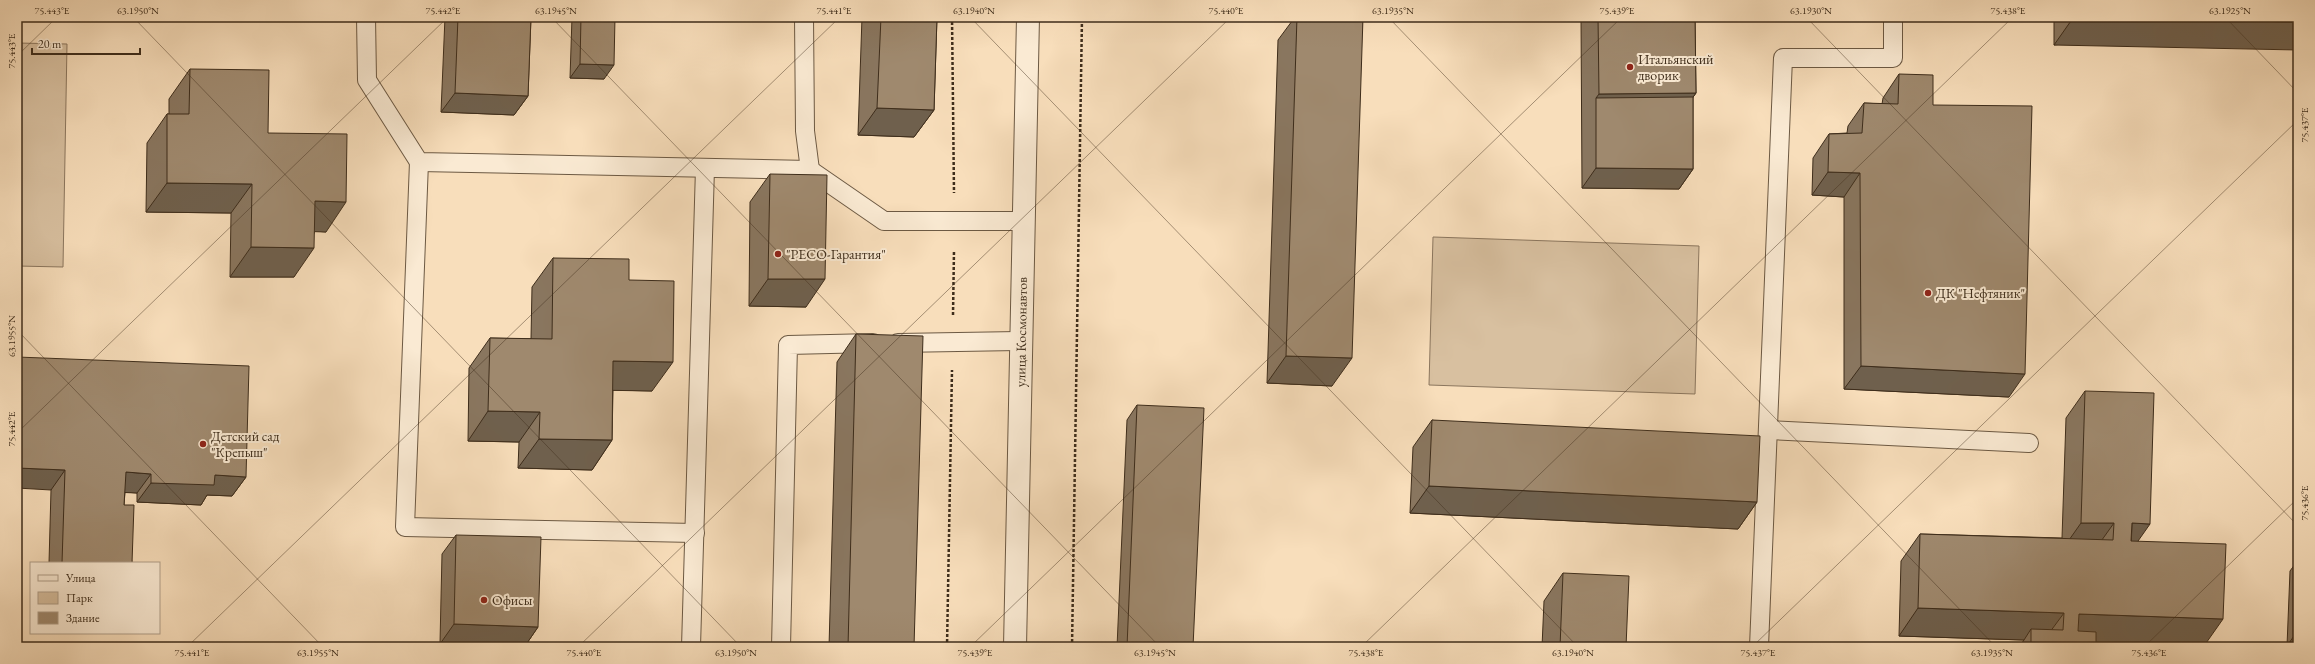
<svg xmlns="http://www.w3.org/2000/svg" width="2315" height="664" viewBox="0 0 2315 664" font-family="'EB Garamond',serif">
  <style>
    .green { fill: #d8c0a0; stroke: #8b765e }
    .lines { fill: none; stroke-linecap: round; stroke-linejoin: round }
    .lane-casing { stroke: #6c5943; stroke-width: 20 }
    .street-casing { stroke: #6c5943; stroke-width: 24 }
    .path { stroke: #3e2d1b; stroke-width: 2.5; stroke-dasharray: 3 2; stroke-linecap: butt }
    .lane { stroke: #faead3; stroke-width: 18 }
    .street { stroke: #faead3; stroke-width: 22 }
    .wall { fill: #89765f; stroke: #3e2d1b }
    .shaded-wall { fill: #6f604d; stroke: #3e2d1b }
    .building { fill: #9f896e; stroke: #3e2d1b }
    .ticks { fill: none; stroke: #3e2d1b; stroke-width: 1; stroke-opacity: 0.45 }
    .poi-dot { fill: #8f2418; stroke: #faead3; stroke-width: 1.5 }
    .labels { text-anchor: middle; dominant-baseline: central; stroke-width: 4; stroke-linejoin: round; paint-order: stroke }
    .poi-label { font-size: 14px; fill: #3e2d1b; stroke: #faead3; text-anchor: start }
    .street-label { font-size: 14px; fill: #3e2d1b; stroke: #faead3 }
    .neatline { fill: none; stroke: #3e2d1b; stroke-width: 1.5 }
    .ticks-label { font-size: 10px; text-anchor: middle; fill: #3e2d1b }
  </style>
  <rect width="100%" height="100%" fill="#f8debb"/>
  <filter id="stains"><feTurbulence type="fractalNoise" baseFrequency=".005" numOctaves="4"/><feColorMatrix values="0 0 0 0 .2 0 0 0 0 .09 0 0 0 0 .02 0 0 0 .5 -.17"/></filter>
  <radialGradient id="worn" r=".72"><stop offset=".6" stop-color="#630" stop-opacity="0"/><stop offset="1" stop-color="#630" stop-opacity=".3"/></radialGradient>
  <!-- green -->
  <g class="green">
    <path d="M17,43L67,44L63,267L17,266Z"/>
    <path d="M1433,237L1699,246L1695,394L1429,385Z"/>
  </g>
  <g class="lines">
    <defs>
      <g id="lane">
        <path d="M366,17L367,80L419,162L810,170L884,221H1023"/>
        <path d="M804,17L805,131L810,170"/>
        <path d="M419,162L405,527L695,533"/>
        <path d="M898,343L1021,341"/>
        <path d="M1768,430L2029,443"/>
        <path d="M691,647L705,168"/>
        <path d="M781,647L788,345L873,343"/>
        <path d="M1759,647L1783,58H1893V17"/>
      </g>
      <path id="street" d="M1015,647L1028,17"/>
    </defs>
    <!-- lane casing -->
    <use href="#lane" class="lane-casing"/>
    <!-- street casing -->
    <use href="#street" class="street-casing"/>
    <!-- path -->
    <g class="path">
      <path d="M952,17L954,193"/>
      <path d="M953,315L954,250"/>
      <path d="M947,647L952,370"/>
      <path d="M1072,647L1082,17"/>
    </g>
    <!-- lane -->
    <use href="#lane" class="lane"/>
    <!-- street -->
    <use href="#street" class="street"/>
  </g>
  <!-- wall -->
  <g class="wall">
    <path d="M445,17H531L528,96L514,115L441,112Z"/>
    <path d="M572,17H615L604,79L570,78Z"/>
    <path d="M862,17H937L934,110L914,137L858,135Z"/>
    <path d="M1295,17H1363L1332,386L1267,383L1278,40Z"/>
    <path d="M1581,17H1695L1696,93L1693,97V169L1679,189L1582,188Z"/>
    <path d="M2054,17H2298L2054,45Z"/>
    <path d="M190,69L268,133L326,232L315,231L294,277H230L231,213L146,212L147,143L167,114H169V99Z"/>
    <path d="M1899,74L1933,105L2009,397L1844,389V197L1812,195L1813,158L1829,134L1847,133L1848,126L1864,103L1882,104L1883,98Z"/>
    <path d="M770,174L806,307L749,306L750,202Z"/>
    <path d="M553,258L629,280L652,391L613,390L612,440L592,470L518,468L519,442L468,441L469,368L490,338L531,339L532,287Z"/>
    <path d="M856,334L914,647H829L837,362Z"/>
    <path d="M17,357L246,477L232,496L207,495L201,505L137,502V493L125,492L124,505L132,563H49L51,490Z"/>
    <path d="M2085,391L2138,541L2204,646L2096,643V647H2019L2024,640L1899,636L1901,561L1920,534L2062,538L2066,418Z"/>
    <path d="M1137,405L1193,647H1117L1127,420Z"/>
    <path d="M1432,420L1757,502L1738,529L1410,513L1413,447Z"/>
    <path d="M456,535L538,627L525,646L440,643L442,554Z"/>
    <path d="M2298,560V646H2287L2290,571Z"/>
    <path d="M1563,573L1626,647H1542L1544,601Z"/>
  </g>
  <!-- shaded-wall -->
  <g class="shaded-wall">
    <path d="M2073,18L2298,22V50L2054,45Z"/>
    <path d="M580,64L614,65L604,79L570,78Z"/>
    <path d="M455,93L528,96L514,115L441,112Z"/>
    <path d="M1696,93L1679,117L1596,98L1599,94Z"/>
    <path d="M877,108L934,110L914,137L858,135Z"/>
    <path d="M1596,168L1693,169L1679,189L1582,188Z"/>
    <path d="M1828,172L1860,173L1844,197L1812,195Z"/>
    <path d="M167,183L252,184L231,213L146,212Z"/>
    <path d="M315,201L346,202L326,232L294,231Z"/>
    <path d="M251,247L314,248L294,277H230Z"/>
    <path d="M768,279H825L806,307L749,306Z"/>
    <path d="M1286,356L1352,358L1332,386L1267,383Z"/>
    <path d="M613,361L673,362L652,391L593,390Z"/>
    <path d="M1861,366L2025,374L2009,397L1844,389Z"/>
    <path d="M488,411L540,412L519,442L468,441Z"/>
    <path d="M539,439L612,440L592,470L518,468Z"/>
    <path d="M17,468L65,470L51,490L17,488Z"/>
    <path d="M126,472L151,474L137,493L112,492Z"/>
    <path d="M215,475L246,477L232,496L207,495L201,505L137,502L151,483Z"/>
    <path d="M1429,486L1757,502L1738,529L1410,513Z"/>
    <path d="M2081,523H2114L2094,551L2062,550Z"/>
    <path d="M2132,523L2150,524L2131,551Z"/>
    <path d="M1918,608L2064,613L2044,640L2031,629L2024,640L1899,636Z"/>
    <path d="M2079,614L2223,619L2204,646L2060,641Z"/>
    <path d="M454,624L538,627L525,646L440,644Z"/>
    <path d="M2298,630V646H2287Z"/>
  </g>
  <!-- building -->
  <g class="building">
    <path d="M458,17H531L528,96L455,93Z"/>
    <path d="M581,17H615L614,65L580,64Z"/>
    <path d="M881,17H937L934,110L877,108Z"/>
    <path d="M1297,17H1363L1352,358L1286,356Z"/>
    <path d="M1598,17H1695L1696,93L1599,94Z"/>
    <path d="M2073,17H2298V22L2073,18Z"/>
    <path d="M190,69L269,70L268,133L347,134L346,202L315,201L314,248L251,247L252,184L167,183V114H189Z"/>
    <path d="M1899,74L1933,75V105L2032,106L2025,374L1861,366L1860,173L1828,172L1829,134L1862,133L1864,103L1898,104Z"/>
    <path d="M1693,97V169L1596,168V98Z"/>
    <path d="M770,174L827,175L825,279H768Z"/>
    <path d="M553,258L629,259V280L674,281L673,362L613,361L612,440L539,439L540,412L488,411L490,338L552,339Z"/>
    <path d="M856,334L923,336L914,647H848Z"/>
    <path d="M17,357L249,366L246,477L215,475L214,485L151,483V474L126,472L124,505H134L132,563H62L65,470L17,468Z"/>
    <path d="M2085,391L2154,393L2150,524L2132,523L2131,541L2226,544L2223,619L2079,614L2078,631L2096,632V647H2031V629L2063,630L2064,613L1918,608L1920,534L2113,540L2114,523H2081Z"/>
    <path d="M1137,405L1204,408L1193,647H1127Z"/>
    <path d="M1432,420L1760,436L1757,502L1429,486Z"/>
    <path d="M456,535L541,537L538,627L454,624Z"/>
    <path d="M1563,573L1629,576L1626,647H1560Z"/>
    <path d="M438,643L469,644V647H437Z"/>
  </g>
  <!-- ticks -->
  <path class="ticks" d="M133,17L741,647M551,17L1160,647M970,17L1578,647M1388,17L1996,647M1806,17L2298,526M2225,17L2298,93M17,56L57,17M17,330L323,647M17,433L448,17M187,647L840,17M578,647L1231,17M970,647L1622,17M1361,647L2013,17M1752,647L2298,120M2144,647L2298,498"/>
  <!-- markers -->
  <g class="poi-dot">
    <circle cx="1630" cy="67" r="4"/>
    <circle cx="778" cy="254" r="4"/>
    <circle cx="1928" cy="293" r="4"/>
    <circle cx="203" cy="444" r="4"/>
    <circle cx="484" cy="600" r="4"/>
  </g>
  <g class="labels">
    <!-- poi labels -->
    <g class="poi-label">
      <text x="1638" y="59">Итальянский<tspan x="1638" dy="16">дворик</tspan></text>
      <text x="786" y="254">"РЕСО-Гарантия"</text>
      <text x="1936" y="293">ДК "Нефтяник"</text>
      <text x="211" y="436">Детский сад<tspan x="211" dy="16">"Крепыш"</tspan></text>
      <text x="492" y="600">Офисы</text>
    </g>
    <!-- street labels -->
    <g class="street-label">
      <text transform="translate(1021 332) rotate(-89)">улица Космонавтов</text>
    </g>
  </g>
  <!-- margin -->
  <rect width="2315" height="664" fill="none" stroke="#f8debb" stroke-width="44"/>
  <!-- legend -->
  <rect x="30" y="562" width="130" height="72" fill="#faead3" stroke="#af9e89"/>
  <rect x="38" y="575" width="20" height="6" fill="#faead3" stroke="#af9e89"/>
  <text x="66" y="582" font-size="12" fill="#3e2d1b">Улица</text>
  <rect x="38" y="592" width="20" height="12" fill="#d8c0a0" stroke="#af9e89"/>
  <text x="66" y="602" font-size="12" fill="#3e2d1b">Парк</text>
  <rect x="38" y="612" width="20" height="12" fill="#9f896e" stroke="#af9e89"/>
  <text x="66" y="622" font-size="12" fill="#3e2d1b">Здание</text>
  <!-- scale -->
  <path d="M32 48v6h108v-6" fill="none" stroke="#3e2d1b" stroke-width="2"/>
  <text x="38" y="48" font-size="12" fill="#3e2d1b" stroke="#faead3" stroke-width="3" paint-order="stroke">20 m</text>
  <rect x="22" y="22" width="2271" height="620" class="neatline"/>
  <g class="ticks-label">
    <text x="52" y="14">75.443°E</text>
    <text x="138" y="14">63.1950°N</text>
    <text x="443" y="14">75.442°E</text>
    <text x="556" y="14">63.1945°N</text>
    <text x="834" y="14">75.441°E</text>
    <text x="974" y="14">63.1940°N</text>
    <text x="1226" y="14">75.440°E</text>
    <text x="1393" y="14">63.1935°N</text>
    <text x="1617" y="14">75.439°E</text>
    <text x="1811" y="14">63.1930°N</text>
    <text x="2008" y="14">75.438°E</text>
    <text x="2230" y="14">63.1925°N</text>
    <text transform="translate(11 51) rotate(-90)" y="4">75.443°E</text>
    <text transform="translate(2304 125) rotate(-90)" y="4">75.437°E</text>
    <text transform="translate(11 336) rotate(-90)" y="4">63.1955°N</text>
    <text transform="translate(11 429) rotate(-90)" y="4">75.442°E</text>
    <text transform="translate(2304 503) rotate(-90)" y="4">75.436°E</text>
    <text x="192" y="656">75.441°E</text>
    <text x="318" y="656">63.1955°N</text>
    <text x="584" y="656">75.440°E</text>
    <text x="736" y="656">63.1950°N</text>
    <text x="975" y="656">75.439°E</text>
    <text x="1155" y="656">63.1945°N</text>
    <text x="1366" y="656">75.438°E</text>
    <text x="1573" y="656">63.1940°N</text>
    <text x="1758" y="656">75.437°E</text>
    <text x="1992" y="656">63.1935°N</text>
    <text x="2149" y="656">75.436°E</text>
  </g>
  <rect width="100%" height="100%" filter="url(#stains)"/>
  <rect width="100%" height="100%" fill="url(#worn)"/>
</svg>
